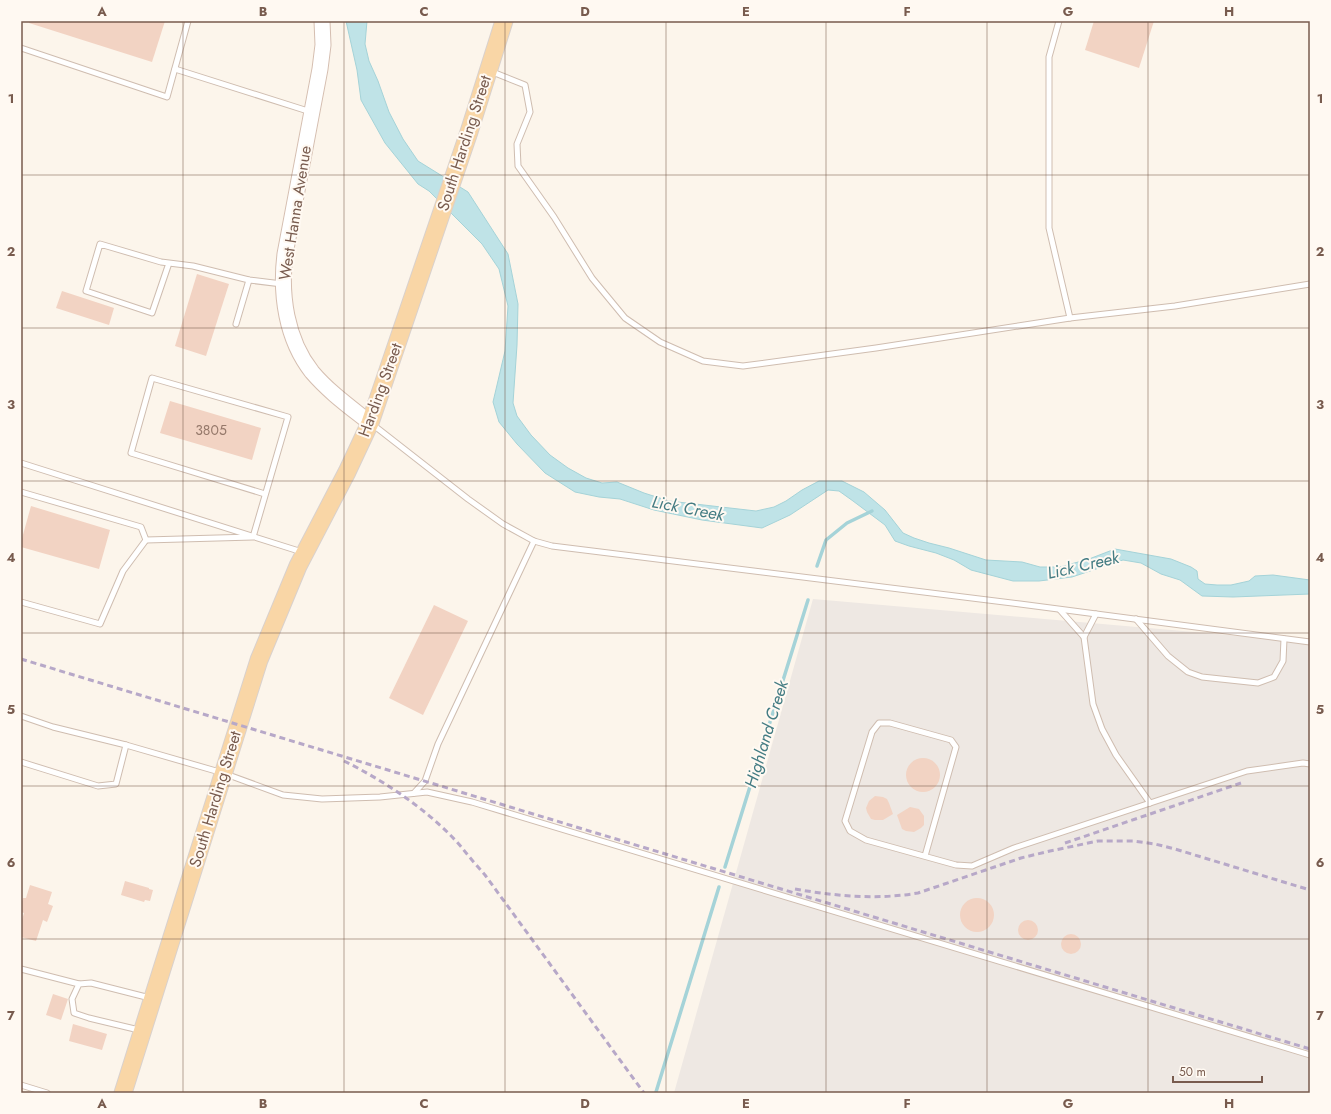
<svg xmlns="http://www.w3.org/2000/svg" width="1331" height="1114" viewBox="0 0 1331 1114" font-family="Jost,sans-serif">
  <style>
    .industrial { fill: #eee8e3 }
    .water { fill: #bfe3e7; stroke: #a5d3d8 }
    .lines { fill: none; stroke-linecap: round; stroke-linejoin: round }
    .stream { stroke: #a5d3d8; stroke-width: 3.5 }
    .building { fill: #f2d3c3 }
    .lane-casing { stroke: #cfbdb0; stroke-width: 7 }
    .secondary-casing { stroke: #d5beb0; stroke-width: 17 }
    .primary-casing { stroke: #d9d1cd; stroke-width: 19 }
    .lane { stroke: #fff; stroke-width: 5 }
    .secondary { stroke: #fff; stroke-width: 15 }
    .primary { stroke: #f9d6a6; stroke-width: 17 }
    .rail { stroke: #b7a8c8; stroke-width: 3; stroke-dasharray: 6 4; stroke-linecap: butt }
    .grid { fill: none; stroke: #785b4e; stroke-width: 1; stroke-opacity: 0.55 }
    .labels { text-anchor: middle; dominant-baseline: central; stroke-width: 4; stroke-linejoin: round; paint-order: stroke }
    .number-label { font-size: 14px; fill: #96796b }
    .street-label { font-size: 16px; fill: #785b4e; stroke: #fff9f2 }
    .water-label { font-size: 17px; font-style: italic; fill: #447c83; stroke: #fff9f2 }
    .neatline { fill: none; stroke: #785b4e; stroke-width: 1.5 }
    .grid-label { font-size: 13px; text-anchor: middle; font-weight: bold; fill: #785b4e }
  </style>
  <rect width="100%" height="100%" fill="#fcf5eb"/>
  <!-- industrial -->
  <path class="industrial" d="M813,599L1310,642V1093H674Z"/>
  <!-- water -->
  <path class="water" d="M346,21H367L365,44L369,61L378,81L389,112L403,139L418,161L468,192L508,254L518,304L517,345L513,403L517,416L531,435L550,455L568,468L586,478L602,483L617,482L644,493L669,501L756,511L774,507L786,501L802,490L819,481H842L864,492L885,510L903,533L914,538L929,543L949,548L986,560L1022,562L1040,567H1060L1089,559L1115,549L1171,559L1191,567L1197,571L1198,579L1205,584L1217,585H1231L1249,581L1255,576L1273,575L1310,580V594L1233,597L1202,596L1180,580L1161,574L1141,563L1123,560L1072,577L1039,581H1013L971,570L954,560L936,553L909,546L895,541L885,525L853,501L839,491L828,490L790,515L762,528L702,520L654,510L620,499L599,497L575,492L545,473L517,444L499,422L493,402L505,351L508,306L499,269L482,244L429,191L418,184L385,143L361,100L357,70Z"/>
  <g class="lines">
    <!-- stream -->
    <g class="stream">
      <path d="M817,566L826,540L847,523L872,511"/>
      <path d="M725,867L808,600"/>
      <path d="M656,1092L719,887"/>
    </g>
  </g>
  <!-- building -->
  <g class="building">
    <path d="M29,21H165L152,62L29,23Z"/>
    <path d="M1094,21H1154L1139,68L1085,50Z"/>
    <path d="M197,274L229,284L206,356L175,346Z"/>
    <path d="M62,291L114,308L109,325L56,308Z"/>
    <path d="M170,401L261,428L252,460L160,433Z"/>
    <path d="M31,506L110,530L99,569L21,547V542Z"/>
    <path d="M434,605L468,621L423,715L389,698Z"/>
    <circle cx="923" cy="775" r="17"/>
    <path d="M875,796L883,797L887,799L889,803L893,814L883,820H875L871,819L867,812L866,808L869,801Z"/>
    <path d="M910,807L919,809L924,816V825L921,828L914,832L906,831L902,829L897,815Z"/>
    <path d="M125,881L149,888V889L153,890L150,901L145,900L144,902L121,895Z"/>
    <path d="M30,885L52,892L48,904L53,906L47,922L43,920L36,941L21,937V923L24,913L21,912V905L23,898H26Z"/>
    <circle cx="977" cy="915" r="17"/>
    <circle cx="1028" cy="930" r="10"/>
    <circle cx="1071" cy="944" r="10"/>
    <path d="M53,994L68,999L61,1020L46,1015Z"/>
    <path d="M73,1024L107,1034L102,1050L69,1041Z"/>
  </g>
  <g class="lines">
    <defs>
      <g id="lane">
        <path d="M21,48L167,97L188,21"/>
        <path d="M175,69L311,112"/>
        <path d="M490,71L525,85L530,112L517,144L518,166L554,217L592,278L625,318L660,342L703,361L743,366L876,348L1070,318L1049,228V57L1059,21"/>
        <path d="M169,263L152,313L86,291L100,244L161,262L193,266L249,280L282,284"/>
        <path d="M1070,318L1175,306L1310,284"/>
        <path d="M236,324L249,280"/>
        <path d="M372,424L468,499L503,524L534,541L552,546L1020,604L1310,642"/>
        <path d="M21,463L302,552"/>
        <path d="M21,492L141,527L146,540"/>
        <path d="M146,540L253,537L288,417L152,378L131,453L265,494"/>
        <path d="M21,602L100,624L123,571L146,540"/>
        <path d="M1060,610L1084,637L1093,704L1102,729L1116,755L1150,803"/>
        <path d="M1136,619L1168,656L1188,672L1202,677L1258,683L1274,677L1283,661L1284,639"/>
        <path d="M1084,637L1096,614"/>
        <path d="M21,716L53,727L126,745L223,773L283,795L322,799L380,797L427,792L472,802L1310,1055"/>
        <path d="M21,762L98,786L116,784L126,745"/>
        <path d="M414,793L425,781L438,744L534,541"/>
        <path d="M925,856L956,747L951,740L890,723H879L872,732L845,821L850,831L866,840L956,865L972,866L1014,848L1247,771L1303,763L1310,764"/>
        <path d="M21,969L79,984"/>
        <path d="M139,1030L89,1018L74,1013L72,999L79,984L91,983L150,998"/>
        <path d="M21,1085L47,1093"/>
      </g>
      <path id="secondary" d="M322,21L323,45L320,69L285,254C280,294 286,339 312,372C329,392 350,407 370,423"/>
      <path id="primary" d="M123,1093L259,660L298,566L347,472L370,423L469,132L504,21"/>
    </defs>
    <!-- lane casing -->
    <use href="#lane" class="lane-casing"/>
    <!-- secondary casing -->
    <use href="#secondary" class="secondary-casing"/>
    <!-- primary casing -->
    <use href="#primary" class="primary-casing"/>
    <!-- lane -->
    <use href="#lane" class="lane"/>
    <!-- secondary -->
    <use href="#secondary" class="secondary"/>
    <!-- primary -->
    <use href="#primary" class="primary"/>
    <!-- rail -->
    <g class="rail">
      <path d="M21,659L1310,1049"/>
      <path d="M344,761C385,781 434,814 463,849C470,858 478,867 485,875L644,1093"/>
      <path d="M1065,843L1241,783"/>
      <path d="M795,889C835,896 877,900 918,893L1021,858L1050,851L1098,841H1133L1155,844L1175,849L1310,890"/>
    </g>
  </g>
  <!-- grid -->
  <path class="grid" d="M183,21V1093M344,21V1093M505,21V1093M666,21V1093M826,21V1093M987,21V1093M1148,21V1093M21,175H1310M21,328H1310M21,481H1310M21,633H1310M21,786H1310M21,939H1310"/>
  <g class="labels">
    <!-- number labels -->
    <g class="number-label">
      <text x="211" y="430">3805</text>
    </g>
    <!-- street labels -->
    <g class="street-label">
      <text transform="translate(464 143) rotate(-72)">South Harding Street</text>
      <text transform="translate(295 213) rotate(-81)">West Hanna Avenue</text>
      <text transform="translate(380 390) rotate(-70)">Harding Street</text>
      <text transform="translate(215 799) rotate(-73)">South Harding Street</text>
    </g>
    <!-- water labels -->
    <g class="water-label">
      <text transform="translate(688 508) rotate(11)">Lick Creek</text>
      <text transform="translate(1083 565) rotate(-13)">Lick Creek</text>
      <text transform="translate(766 734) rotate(-73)">Highland Creek</text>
    </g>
  </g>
  <!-- border -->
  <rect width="1331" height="1114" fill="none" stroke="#fff9f2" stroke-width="44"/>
  <!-- scale -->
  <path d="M1173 1076v6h89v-6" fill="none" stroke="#785b4e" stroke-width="2"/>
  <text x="1179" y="1076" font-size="12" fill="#785b4e" stroke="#fff9f2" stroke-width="3" paint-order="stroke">50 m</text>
  <rect x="22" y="22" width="1287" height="1070" class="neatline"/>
  <g class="grid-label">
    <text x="102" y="16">A</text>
    <text x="263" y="16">B</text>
    <text x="424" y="16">C</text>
    <text x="585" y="16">D</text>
    <text x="746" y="16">E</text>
    <text x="907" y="16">F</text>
    <text x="1068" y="16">G</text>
    <text x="1229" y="16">H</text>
    <text x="11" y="103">1</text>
    <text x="1320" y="103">1</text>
    <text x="11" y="256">2</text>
    <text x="1320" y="256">2</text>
    <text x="11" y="409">3</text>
    <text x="1320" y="409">3</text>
    <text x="11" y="562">4</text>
    <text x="1320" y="562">4</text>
    <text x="11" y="714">5</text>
    <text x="1320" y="714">5</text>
    <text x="11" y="867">6</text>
    <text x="1320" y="867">6</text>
    <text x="11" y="1020">7</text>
    <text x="1320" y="1020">7</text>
    <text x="102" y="1108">A</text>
    <text x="263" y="1108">B</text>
    <text x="424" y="1108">C</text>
    <text x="585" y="1108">D</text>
    <text x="746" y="1108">E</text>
    <text x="907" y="1108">F</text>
    <text x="1068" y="1108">G</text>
    <text x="1229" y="1108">H</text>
  </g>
</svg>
